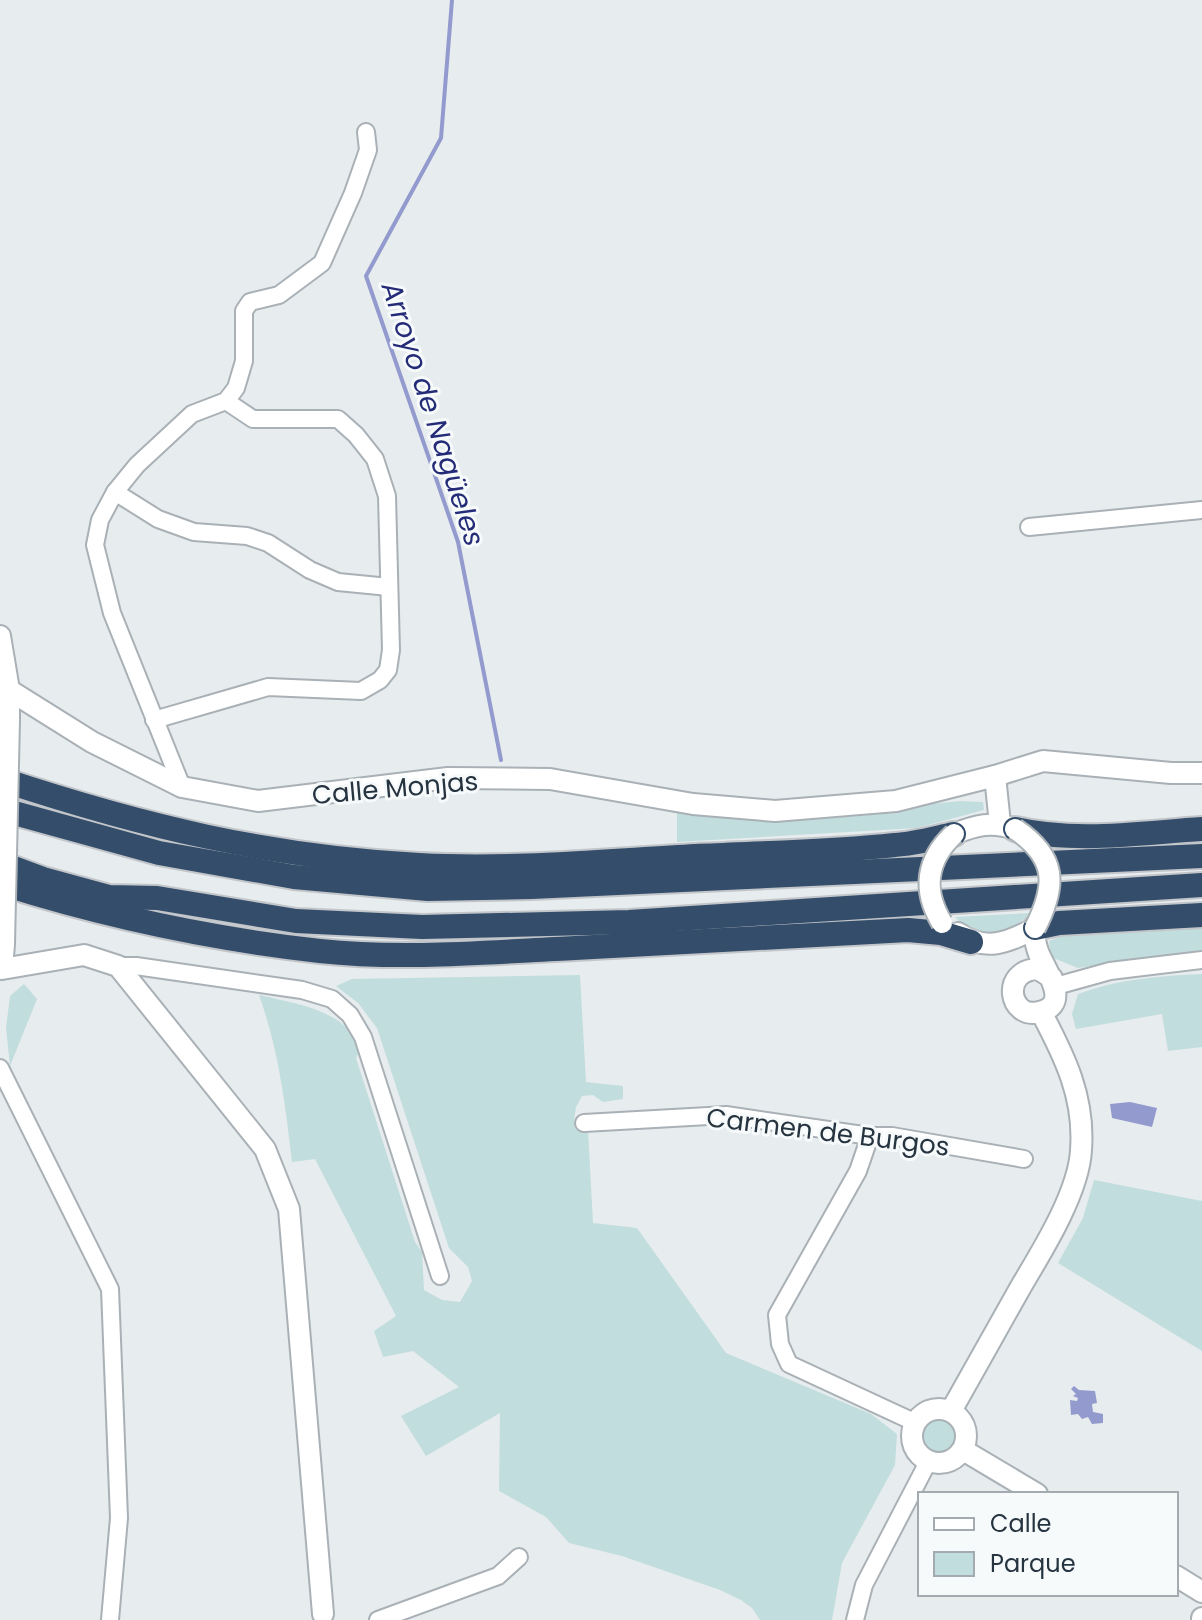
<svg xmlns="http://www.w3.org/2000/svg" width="1202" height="1620" viewBox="0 0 1202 1620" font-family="Poppins,sans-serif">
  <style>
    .green { fill: #c2dddd }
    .water { fill: #939ace }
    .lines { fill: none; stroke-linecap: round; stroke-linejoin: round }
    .stream { stroke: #939ace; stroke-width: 4 }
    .minor-casing { stroke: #a9b1b6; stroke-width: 20 }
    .tertiary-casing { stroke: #a9b1b6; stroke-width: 24 }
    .motorway-casing { stroke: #c2c6ca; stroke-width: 28 }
    .minor { stroke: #fff; stroke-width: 16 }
    .tertiary { stroke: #fff; stroke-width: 20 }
    .motorway { stroke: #344d6a; stroke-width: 24 }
    .tertiary-bridge-casing { stroke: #a9b1b6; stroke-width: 24; stroke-linecap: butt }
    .tertiary-bridge { stroke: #fff; stroke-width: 20 }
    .labels { text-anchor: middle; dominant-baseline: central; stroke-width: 6; stroke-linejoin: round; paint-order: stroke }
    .street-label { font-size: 26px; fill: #263440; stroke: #f7fafb }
    .water-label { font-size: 28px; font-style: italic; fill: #242c78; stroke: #f7fafb }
  </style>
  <rect width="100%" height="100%" fill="#e7ecee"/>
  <!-- green -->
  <g class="green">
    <path d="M961,801L983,802L984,810L917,828L677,842V811L778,819L827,818L860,816L908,806Z"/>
    <path d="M1030,913C1009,936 977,943 955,917Z"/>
    <path d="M1202,927V950L1078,968L1051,957L1049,941L1059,937Z"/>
    <path d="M1202,974V1047L1168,1051L1162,1014L1076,1029L1072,1014L1078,994C1118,979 1160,976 1202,974Z"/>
    <path d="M580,975L586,1082L623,1086V1099L603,1102L593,1095L582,1096L576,1107L574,1120L578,1126L588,1130L593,1223L637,1228L726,1353L871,1414L897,1434L895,1465L842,1563L832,1620H760L752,1608L741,1600L720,1590L622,1556L569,1543L546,1517L499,1491L500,1413L426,1456L401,1416L459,1387L413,1351L383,1357L374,1331L396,1316L315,1159L292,1162C285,1103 279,1051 259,995C296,1004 345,1009 361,1049L356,1058L415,1242L422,1252L424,1290L442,1300L460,1302L472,1281L468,1267L449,1248L377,1028L358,1003L336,986L352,979Z"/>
    <path d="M24,984L37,999L10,1066L6,1028L10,996Z"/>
    <path d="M1094,1180L1202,1201V1351L1058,1263L1083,1218Z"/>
    <circle cx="938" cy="1435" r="21"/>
  </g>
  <!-- water -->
  <g class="water">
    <path d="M1130,1102L1157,1108L1152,1127L1112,1118L1110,1104Z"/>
    <path d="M1074,1386L1079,1390L1095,1391L1097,1403L1092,1404L1093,1412L1103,1414V1423L1092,1424L1088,1417L1082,1419L1078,1414L1071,1415L1070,1400L1077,1401L1078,1398L1073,1396L1076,1394L1071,1389Z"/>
  </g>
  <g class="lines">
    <!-- stream -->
    <path class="stream" d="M452,0L441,138L366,276L458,542L501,760"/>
    <defs>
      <g id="minor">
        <path d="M115,492L158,519L194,532L247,536L268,543L310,570L338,582L389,587"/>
        <path d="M1029,527L1202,510"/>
        <path d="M154,720L268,687L361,691L380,680L388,670L391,650L387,496L375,459L356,435L338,419H253L226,401"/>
        <path d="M182,787L112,613L95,545L100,520L115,492L137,465L192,414L226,401L236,388L244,361V311L250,302L279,295L322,263L353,193L368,150L366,132"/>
        <path d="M118,966H136L302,990L332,999L350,1015L363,1037L440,1276"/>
        <path d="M1056,986L1110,971L1202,960"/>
        <path d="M0,1068L110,1289L119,1518L110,1620"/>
        <path d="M584,1123L726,1115L870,1136H892L1024,1159"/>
        <path d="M870,1136L858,1171L777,1315L780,1344L789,1364L914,1422"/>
        <path d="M378,1620L498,1576L519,1557"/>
        <path d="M855,1620L864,1585L928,1462"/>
      </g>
      <g id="tertiary">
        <path d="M0,636L9,690V720"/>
        <path d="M9,690L92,742L182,787L258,801L448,778L550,779L693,804L775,811L896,801L995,776L1043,761L1171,773H1202"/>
        <path d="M995,776L1000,824"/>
        <path d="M954,834C976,825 992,821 1015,829"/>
        <path d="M1032,930C1035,938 1036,947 1039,954C1046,971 1072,1005 1039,1012C1009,1020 1000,970 1038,969L1052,978"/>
        <path d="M958,933C985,952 1008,943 1035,928"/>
        <path d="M4,944L2,969L84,955L118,966L265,1149L289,1209L323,1614"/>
        <circle cx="939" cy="1436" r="27"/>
        <path d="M951,1411C975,1368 999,1326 1023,1283C1044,1248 1079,1191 1081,1150C1085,1098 1065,1057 1041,1012"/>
        <path d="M963,1450L1037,1494"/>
        <path d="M1176,1576L1202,1592"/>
        <path d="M1202,1620V1618"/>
      </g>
      <g id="motorway">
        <path d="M0,779C142,826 269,857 419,865C511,870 604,861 696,856C762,853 829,852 895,845C915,844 935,838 954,834"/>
        <path d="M0,809L159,853L294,877L428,889L531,887L1202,856"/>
        <path d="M1015,829C1076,843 1140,833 1202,829"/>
        <path d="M0,863L43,879L109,897L157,898L296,921L422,927L629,922L1202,885"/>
        <path d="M0,883C104,916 212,939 320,951C404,960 491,952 575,948C686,942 797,936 908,930L941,933L971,942"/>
        <path d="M1035,928L1059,923L1202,915"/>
      </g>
    </defs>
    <!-- minor casing -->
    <use href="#minor" class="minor-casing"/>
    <!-- tertiary casing -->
    <use href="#tertiary" class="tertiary-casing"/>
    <!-- motorway casing -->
    <use href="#motorway" class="motorway-casing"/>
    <!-- minor -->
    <use href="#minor" class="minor"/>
    <!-- tertiary -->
    <use href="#tertiary" class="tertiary"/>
    <!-- motorway -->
    <use href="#motorway" class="motorway"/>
    <defs>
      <g id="tertiary-bridge">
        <path d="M1015,829C1057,857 1057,885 1035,928"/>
        <path d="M942,923C922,890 926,860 954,834"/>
        <path d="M4,944L9,720"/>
      </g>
    </defs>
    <!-- tertiary-bridge casing -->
    <use href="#tertiary-bridge" class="tertiary-bridge-casing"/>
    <!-- tertiary-bridge -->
    <use href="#tertiary-bridge" class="tertiary-bridge"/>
  </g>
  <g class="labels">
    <!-- street labels -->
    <g class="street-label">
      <text transform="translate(395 788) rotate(-5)">Calle Monjas</text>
      <text transform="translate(828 1132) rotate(7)">Carmen de Burgos</text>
    </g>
    <!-- water labels -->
    <g class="water-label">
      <text transform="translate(433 414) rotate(72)">Arroyo de Nagüeles</text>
    </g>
  </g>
  <!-- legend -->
  <rect x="918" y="1492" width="260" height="104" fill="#f7fafb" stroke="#a3abb0" stroke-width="2"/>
  <rect x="934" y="1518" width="40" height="12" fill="#ffffff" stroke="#a3abb0" stroke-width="2"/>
  <text x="990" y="1532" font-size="24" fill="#263440">Calle</text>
  <rect x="934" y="1552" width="40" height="24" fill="#c2dddd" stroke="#a3abb0" stroke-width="2"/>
  <text x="990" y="1572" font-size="24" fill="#263440">Parque</text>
</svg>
